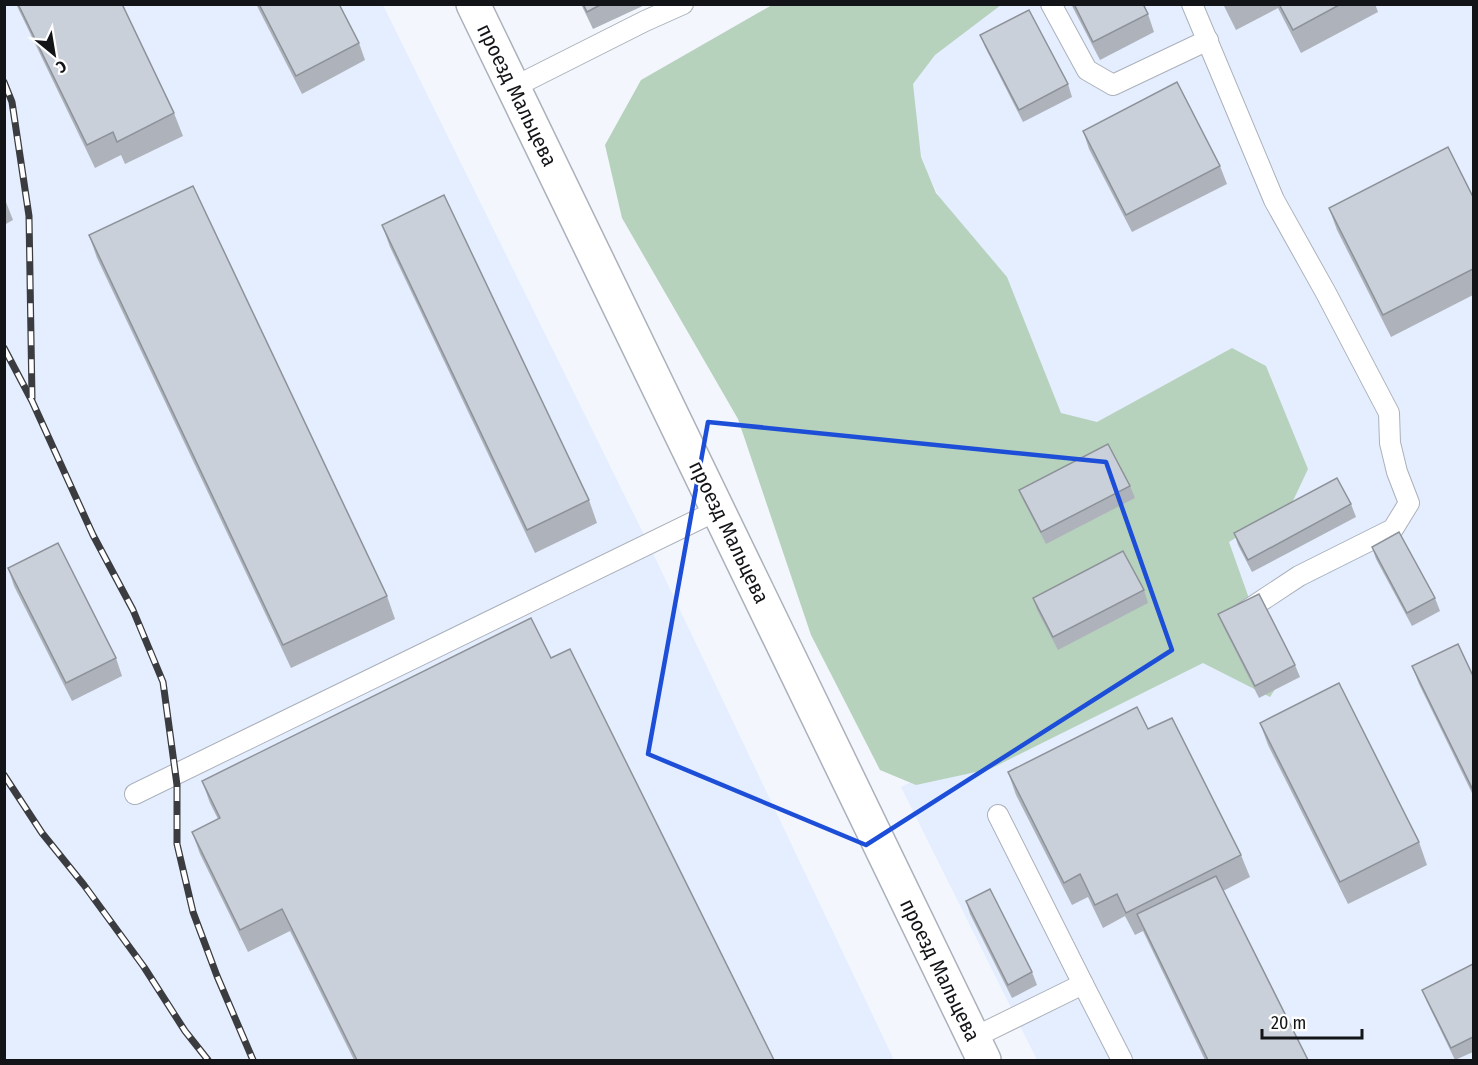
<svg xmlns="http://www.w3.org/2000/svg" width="1478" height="1065" viewBox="0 0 1478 1065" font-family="'Fira Sans Condensed',sans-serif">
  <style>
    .built { fill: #e4eeff }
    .green { fill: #b7d2bc }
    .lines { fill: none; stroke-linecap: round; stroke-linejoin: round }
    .lane-casing { stroke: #abb1bb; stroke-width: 22 }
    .street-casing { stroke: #abb1bb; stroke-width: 36 }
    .lane { stroke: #fff; stroke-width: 20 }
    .street { stroke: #fff; stroke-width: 33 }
    .rail-casing { stroke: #3a3c40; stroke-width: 7 }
    .rail { stroke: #fff; stroke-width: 4.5; stroke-dasharray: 14; stroke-linecap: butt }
    .wall { fill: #aeb3bb }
    .building { fill: #cad0da; stroke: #8d9299; stroke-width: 1.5 }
    .marked { fill: none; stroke: #1d4ed8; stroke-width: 4.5; stroke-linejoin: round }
    .labels { text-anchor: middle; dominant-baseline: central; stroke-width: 5; stroke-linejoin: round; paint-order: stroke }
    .street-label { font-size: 21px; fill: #121417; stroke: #fff }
  </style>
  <rect width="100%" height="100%" fill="#f3f6fd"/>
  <!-- built -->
  <g class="built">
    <path d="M5,5H383L649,545L894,1060H5Z"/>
    <path d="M845,5H1473V1060H1037L901,787L1165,658Z"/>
  </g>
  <!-- green -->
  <path class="green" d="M772,5H1001L935,55L913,84L921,157L936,193L1007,277L1061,413L1097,422L1232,348L1266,366L1308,469L1292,503L1229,542L1279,683L1270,697L1203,663L990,769L916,785L880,770L811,635L738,419L622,218L605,145L641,80Z"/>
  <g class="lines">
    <defs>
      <g id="lane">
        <path d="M1051,4L1087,70L1113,85L1208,40"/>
        <path d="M1192,4L1274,200L1326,293L1389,413L1390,443L1397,472L1409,503L1393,529L1299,576L1240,615"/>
        <path d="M514,87L645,21L683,4"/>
        <path d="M135,794L718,510"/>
        <path d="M1083,984L1122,1060"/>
        <path d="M973,1038L1083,984L998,815"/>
      </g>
      <path id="street" d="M473,4L984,1060"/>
    </defs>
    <!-- lane casing -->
    <use href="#lane" class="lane-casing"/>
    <!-- street casing -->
    <use href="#street" class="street-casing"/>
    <!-- lane -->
    <use href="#lane" class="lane"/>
    <!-- street -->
    <use href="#street" class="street"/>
    <defs>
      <g id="rail">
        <path d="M4,82L12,102L29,216L32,398"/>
        <path d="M4,348L32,401L93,535L133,610L163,682L177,785V844L193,912L217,976L253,1060"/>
        <path d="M4,775L42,833L84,885L144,967L185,1031L208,1060"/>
      </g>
    </defs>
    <!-- rail casing -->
    <use href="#rail" class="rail-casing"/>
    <!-- rail -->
    <use href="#rail" class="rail"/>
  </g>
  <!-- wall -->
  <g class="wall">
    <path d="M16,4H122L174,113L183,136L125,164L121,155L95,168Z"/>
    <path d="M256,4H339L359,43L365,60L302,94Z"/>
    <path d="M581,4H647L593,29Z"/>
    <path d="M1071,4H1143L1148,14L1154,32L1100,60Z"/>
    <path d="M1223,4H1375L1378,12L1301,53L1278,8L1236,30Z"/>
    <path d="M980,35L1068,84L1072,97L1023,122L985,47Z"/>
    <path d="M1083,131L1220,166L1227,184L1132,232L1089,149Z"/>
    <path d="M4,197L13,220L4,225Z"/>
    <path d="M1473,197V295L1391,337L1337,230L1329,208Z"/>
    <path d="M382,225L589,500L597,523L535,553L390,247Z"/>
    <path d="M89,235L387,596L395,619L291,668L97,258Z"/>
    <path d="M1130,486L1135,498L1046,544L1024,502L1019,490Z"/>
    <path d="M1351,504L1356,517L1252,572L1238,545L1234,533Z"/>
    <path d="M1372,547L1435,598L1440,611L1412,626L1376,559Z"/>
    <path d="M8,568L116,658L122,676L72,701L14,586Z"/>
    <path d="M1144,590L1148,603L1058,650L1037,610L1033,598Z"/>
    <path d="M1218,614L1295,665L1300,677L1259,698L1223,626Z"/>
    <path d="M551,658L774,1060H354L290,931L248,952L200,854L192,832L218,819L210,803L202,781Z"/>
    <path d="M1412,666L1473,676V795L1419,684Z"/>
    <path d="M1260,723L1419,842L1427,865L1348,904L1268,745Z"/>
    <path d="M1148,729L1241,855L1250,877L1223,891L1308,1060H1205L1143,931L1135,935L1125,916L1103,928L1088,897L1072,905L1016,795L1008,772Z"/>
    <path d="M966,901L1032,972L1037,985L1012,998L970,914Z"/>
    <path d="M1473,964V1052L1455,1060L1427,1002L1422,990Z"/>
  </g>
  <!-- building -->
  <g class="building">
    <path d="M18,4H122L174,113L117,142L113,132L87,145Z"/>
    <path d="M259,4H339L359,43L296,76Z"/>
    <path d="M583,4H602L587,12Z"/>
    <path d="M1074,4H1143L1148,14L1093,42Z"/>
    <path d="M1279,4H1341L1293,30Z"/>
    <path d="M1029,10L1068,84L1019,110L980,35Z"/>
    <path d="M1177,82L1220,166L1126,215L1083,131Z"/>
    <path d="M1448,147L1473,197V269L1383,315L1329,208Z"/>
    <path d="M193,186L387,596L283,645L89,235Z"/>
    <path d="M444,195L589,500L527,530L382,225Z"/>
    <path d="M1108,444L1130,486L1041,532L1019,490Z"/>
    <path d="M1337,478L1351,504L1248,560L1234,533Z"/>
    <path d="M1399,532L1435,598L1407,613L1372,547Z"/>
    <path d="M58,543L116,658L66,683L8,568Z"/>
    <path d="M1123,551L1144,590L1053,637L1033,598Z"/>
    <path d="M1259,594L1295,665L1255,686L1218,614Z"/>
    <path d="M531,618L551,658L570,649L774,1060H357L282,909L240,930L192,832L220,818L202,781Z"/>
    <path d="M1458,644L1473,676V790L1412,666Z"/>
    <path d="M1339,683L1419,842L1340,882L1260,723Z"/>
    <path d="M1137,707L1148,729L1172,718L1241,855L1126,913L1117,894L1095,905L1080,874L1064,883L1008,772Z"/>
    <path d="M1216,876L1308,1060H1208L1137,914Z"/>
    <path d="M990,889L1032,972L1008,985L966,901Z"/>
    <path d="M1473,964V1037L1451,1048L1422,990Z"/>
  </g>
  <!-- marked area -->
  <path class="marked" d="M708,422L1106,462L1172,650L866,845L648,754Z"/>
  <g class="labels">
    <!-- street labels -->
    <g class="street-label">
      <text transform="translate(517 95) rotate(64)">проезд Мальцева</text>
      <text transform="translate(729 532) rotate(64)">проезд Мальцева</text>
      <text transform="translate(940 970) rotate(64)">проезд Мальцева</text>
    </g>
  </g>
  <!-- border -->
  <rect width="1478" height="1065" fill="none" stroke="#121417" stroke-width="12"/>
  <!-- north arrow -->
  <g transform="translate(54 54) rotate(150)" stroke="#ffffff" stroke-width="4.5" paint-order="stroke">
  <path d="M0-4.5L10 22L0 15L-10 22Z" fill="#121417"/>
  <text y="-9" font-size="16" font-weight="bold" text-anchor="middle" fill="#121417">С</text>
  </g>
  <!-- scale -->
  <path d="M1262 1029v9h100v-9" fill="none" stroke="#121417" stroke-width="3"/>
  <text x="1271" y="1029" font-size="18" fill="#121417" stroke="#ffffff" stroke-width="4.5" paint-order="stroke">20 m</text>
</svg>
